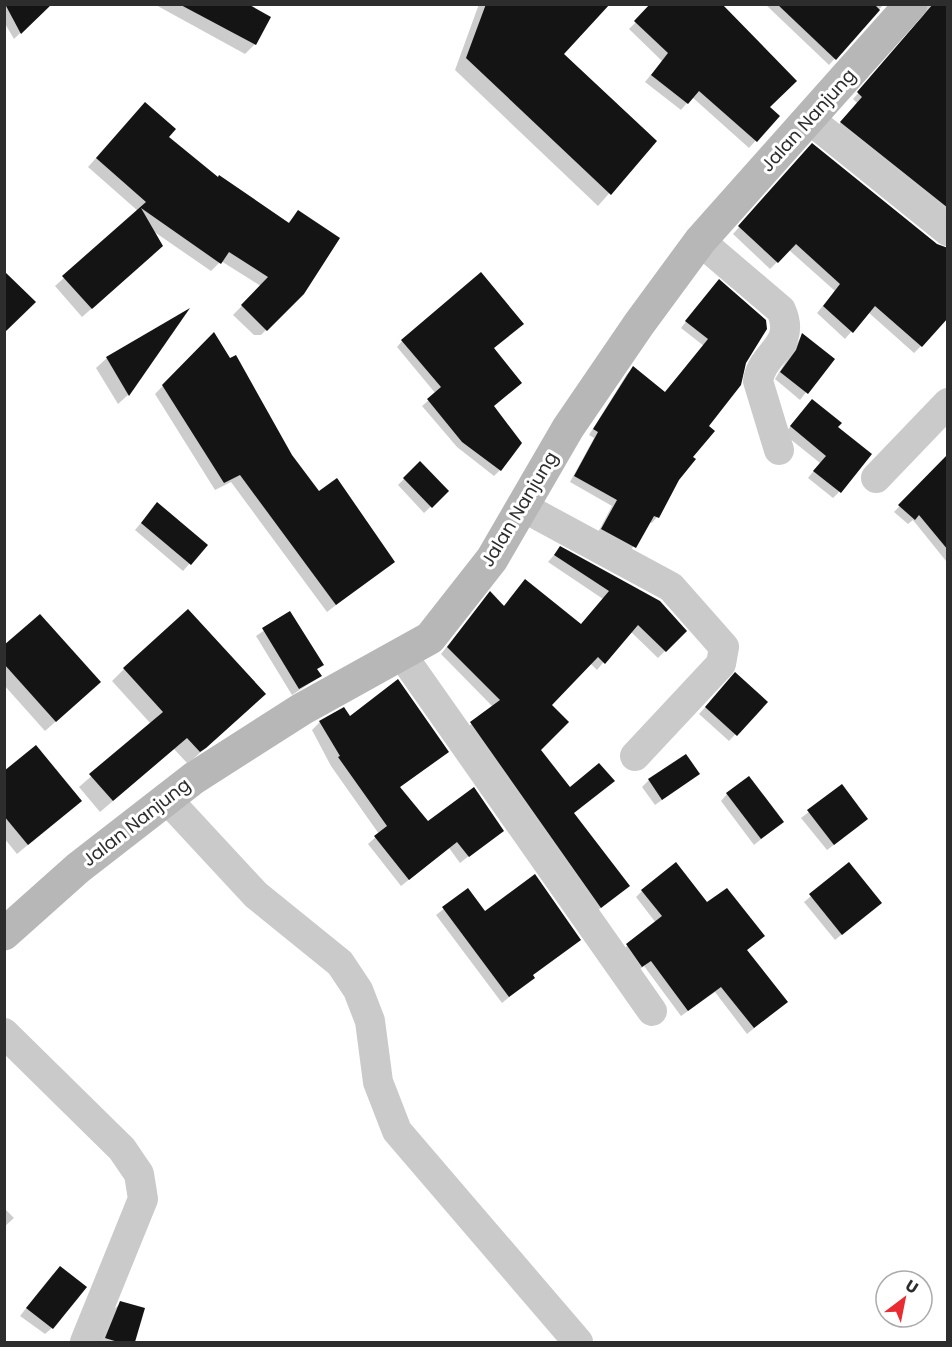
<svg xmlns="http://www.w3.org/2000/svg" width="952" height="1347" viewBox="0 0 952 1347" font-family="Poppins,sans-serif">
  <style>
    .shadow { fill: #0003 }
    .building { fill: #141414 }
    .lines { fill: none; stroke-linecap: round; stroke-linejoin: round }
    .street { stroke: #cacaca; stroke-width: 30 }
    .secondary { stroke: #b7b7b7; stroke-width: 33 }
    .labels { text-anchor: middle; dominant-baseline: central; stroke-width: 6; stroke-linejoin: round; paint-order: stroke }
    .street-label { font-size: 18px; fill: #2d2d2d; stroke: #fff }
  </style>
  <rect width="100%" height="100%" fill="#fff"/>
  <!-- shadow -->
  <g class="shadow">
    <path d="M4,4H50L14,39L4,22Z"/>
    <path d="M154,4H245L255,44L245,54Z"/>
    <path d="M479,4H607L562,55L655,141L598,206L455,70Z"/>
    <path d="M654,4L778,116L749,148L692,97L681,110L645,82L662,61L629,29Z"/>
    <path d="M765,4H884L829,65Z"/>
    <path d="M923,4H948V219L836,128L857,103L853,99L920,24L924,15Z"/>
    <path d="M137,112L218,178L287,224L298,212L303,293L261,335H254L233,315L261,286L221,261L211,271L153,231V255L82,317L55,286L138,211L88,167Z"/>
    <path d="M805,152L937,246L921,346L914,353L868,312L845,339L817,313L835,291L789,250L770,269L733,234Z"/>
    <path d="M713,287L707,426L657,517L652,523L649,522L629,553L596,536L612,506L570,482L594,438L589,435L627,374L633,368L664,393L704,346L681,328Z"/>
    <path d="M185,312L128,395L118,404L96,368L107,358Z"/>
    <path d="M214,334L291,456L319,494L393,561L327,612L231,482L215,490L155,394Z"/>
    <path d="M802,335L832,359L800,400L775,379Z"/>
    <path d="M402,341L492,349L493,406L500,470L494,476L457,447L422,406L436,394L397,347Z"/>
    <path d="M806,408L836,427L839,492L833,498L808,478L820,463L784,434Z"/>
    <path d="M948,455V560L946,561L913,520L908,524L894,512Z"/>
    <path d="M420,463L447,491L424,513L398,485Z"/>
    <path d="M151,511L206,545L183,571L135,530Z"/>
    <path d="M560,548L685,631L658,658L630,631L597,670L590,663L550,705L539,750L569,789L573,814L628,886L593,914L464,730L493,707L441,654L484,600L581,625L603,599L548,562Z"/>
    <path d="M290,613L322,665L316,670L321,676L292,695L256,636Z"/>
    <path d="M4,647L89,692L45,731L4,685Z"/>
    <path d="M124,669L252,706L192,760L187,763L174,749L100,812L79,787L151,724L112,681Z"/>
    <path d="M729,681L766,702L729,741L699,714Z"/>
    <path d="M344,709L350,718L447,752L399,788L427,823L502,830L460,863L449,848L401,886L368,844L379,834L331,766L312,730L320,722Z"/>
    <path d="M4,773L80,801L17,854L4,838Z"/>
    <path d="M698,774L655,805L642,787L649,780Z"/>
    <path d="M841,787L859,826L827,850L801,818Z"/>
    <path d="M727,794L782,822L754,845L721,801Z"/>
    <path d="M849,865L873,909L835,940L804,902Z"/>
    <path d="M468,890L533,978L502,1003L436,915Z"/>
    <path d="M642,891L707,905L745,951L779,1008L747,1034L715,992L681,1016L644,966L636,972L621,951L656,923L636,897Z"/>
    <path d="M4,1208L14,1218L4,1227Z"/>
    <path d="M53,1274L52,1328L45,1334L20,1316Z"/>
    <path d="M121,1303L143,1309L134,1342H101L114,1309Z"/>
  </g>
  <!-- building -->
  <g class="building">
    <path d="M5,4H52L21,34Z"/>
    <path d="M179,4H248L271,17L256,45Z"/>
    <path d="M486,4H610L564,54L657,141L611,195L466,58Z"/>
    <path d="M650,4H722L797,81L770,107L780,116L757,142L699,91L688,104L651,75L668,53L634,21Z"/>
    <path d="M777,4H874L880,10L836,60Z"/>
    <path d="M933,4H948V208L840,122L862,97L857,92Z"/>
    <path d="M145,102L176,129L169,137L218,177L219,175L289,223L298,210L340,238L304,294L267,331L241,305L268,277L229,252L221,264L141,208L163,246L92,309L62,276L146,202L96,158Z"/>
    <path d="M812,143L937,244L948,248V318L922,347L875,306L853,333L823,306L840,284L796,244L778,263L738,226Z"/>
    <path d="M4,271L36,302L4,333Z"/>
    <path d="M481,272L524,324L494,348L522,383L494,406L522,443L501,471L462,442L427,399L441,387L401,340Z"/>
    <path d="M719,279L766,320L767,329L746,363L741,385L709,426L715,431L693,457L696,459L679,480L659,518L654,516L636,548L601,529L617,500L574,476L598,432L593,429L633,366L665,392L708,339L685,321Z"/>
    <path d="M190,308L129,396L106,357Z"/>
    <path d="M214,332L230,358L236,355L292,455L319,491L337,478L395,562L336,605L240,475L224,483L162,385Z"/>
    <path d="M802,333L835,359L808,394L780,372L796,350Z"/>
    <path d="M812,399L842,423L838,427L872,454L841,493L813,471L826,456L790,426Z"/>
    <path d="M948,454V550L919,515L915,520L898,505Z"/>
    <path d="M420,461L449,491L432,508L403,478Z"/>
    <path d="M157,502L208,545L191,565L141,523Z"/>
    <path d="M560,546L660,601L687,631L666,652L638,625L605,664L598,657L552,705L569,722L541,750L570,787L599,763L615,781L574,813L630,886L601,908L470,722L500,700L447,647L490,591L504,606L525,579L581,624L609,591L554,555Z"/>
    <path d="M188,609L266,694L206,748L200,752L187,738L113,801L89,774L163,712L123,668Z"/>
    <path d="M290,611L324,665L317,669L322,676L299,689L262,628Z"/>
    <path d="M40,614L101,682L56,722L4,664V645Z"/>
    <path d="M735,672L768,702L737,736L705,707Z"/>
    <path d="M398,679L449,752L400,787L428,821L474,787L504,831L469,857L457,842L409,880L374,836L387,826L338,757L340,756L319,721L344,707L350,716Z"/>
    <path d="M36,745L82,801L28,845L4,816V771Z"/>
    <path d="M686,754L700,774L662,800L648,779Z"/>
    <path d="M749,776L784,822L761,839L726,793Z"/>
    <path d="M842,784L868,819L834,845L807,810Z"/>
    <path d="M676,862L707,902L727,888L765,936L747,950L788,1002L754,1028L721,987L688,1011L651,961L642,967L626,944L662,916L641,890Z"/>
    <path d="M849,862L882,903L842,935L809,894Z"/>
    <path d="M535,874L581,940L533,975L535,978L509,997L442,907L468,888L485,911Z"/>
    <path d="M60,1266L87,1287L53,1329L26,1308Z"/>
    <path d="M120,1301L145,1308L135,1342H118L105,1338Z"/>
  </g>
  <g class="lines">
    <!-- street -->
    <g class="street">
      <path d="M808,118L948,231"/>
      <path d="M700,241L781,310C797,346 762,352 758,381L779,450"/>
      <path d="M876,478L948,403"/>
      <path d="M523,507L671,587L724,647L721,664L635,756"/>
      <path d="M402,655L652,1011"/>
      <path d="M166,798L256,895L340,963L358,990L370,1021L378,1082L397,1131L578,1342"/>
      <path d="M4,1033L122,1149L139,1174L143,1199L85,1342"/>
    </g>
    <!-- secondary -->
    <path class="secondary" d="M4,934L78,868L194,778L302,709L430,638L492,559L568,428L639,324L700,241L911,4"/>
  </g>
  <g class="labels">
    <!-- street labels -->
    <g class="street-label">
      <text transform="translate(808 120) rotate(-48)">Jalan Nanjung</text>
      <text transform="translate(519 509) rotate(-59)">Jalan Nanjung</text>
      <text transform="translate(136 822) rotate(-38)">Jalan Nanjung</text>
    </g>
  </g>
  <!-- border -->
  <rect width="952" height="1347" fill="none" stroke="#2d2d2d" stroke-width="12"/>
  <!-- north arrow -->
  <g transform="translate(904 1299) rotate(32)"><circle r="28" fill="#ffffff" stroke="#ababab" stroke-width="1.5"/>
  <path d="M0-4.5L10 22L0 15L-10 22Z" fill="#e92b32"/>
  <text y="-9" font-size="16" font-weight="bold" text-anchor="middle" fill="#2d2d2d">U</text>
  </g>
</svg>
